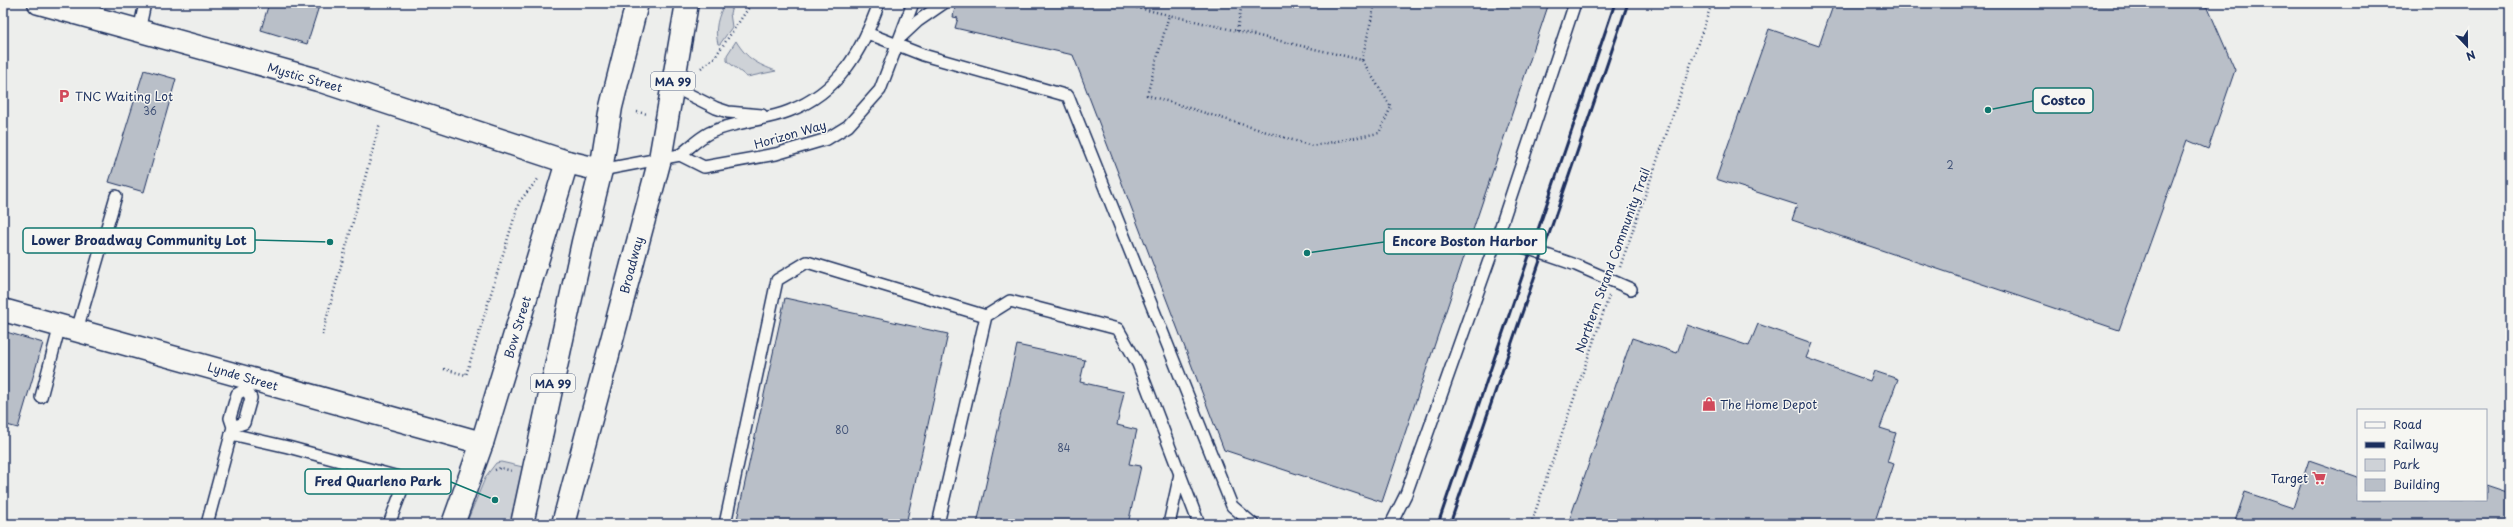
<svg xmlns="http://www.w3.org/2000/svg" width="2513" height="527" viewBox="0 0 2513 527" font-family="'Playpen Sans',sans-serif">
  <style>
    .green { fill: #ced2d7; stroke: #74809a }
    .building { fill: #b9bfc8; stroke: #1b2f5e }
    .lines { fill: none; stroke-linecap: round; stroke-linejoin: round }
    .lane-casing { stroke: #1b2f5e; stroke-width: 14 }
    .street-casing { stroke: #1b2f5e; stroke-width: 25 }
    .secondary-casing { stroke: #1b2f5e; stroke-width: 25 }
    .primary-casing { stroke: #1b2f5e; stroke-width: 25 }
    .path { stroke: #1b2f5e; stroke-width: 2.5; stroke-dasharray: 1 3; stroke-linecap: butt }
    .lane { stroke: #f6f6f2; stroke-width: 11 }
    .street { stroke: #f6f6f2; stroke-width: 22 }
    .secondary { stroke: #f6f6f2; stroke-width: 22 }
    .primary { stroke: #f6f6f2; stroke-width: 22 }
    .rail { stroke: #1b2f5e; stroke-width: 3 }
    .labels { text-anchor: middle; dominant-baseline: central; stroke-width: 3; stroke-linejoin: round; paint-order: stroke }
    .number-label { font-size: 10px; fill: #425378 }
    .shield { fill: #f6f6f2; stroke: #5d6b8a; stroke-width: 1 }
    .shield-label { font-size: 11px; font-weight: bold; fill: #1b2f5e }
    .street-label { font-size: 12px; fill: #1b2f5e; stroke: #f6f6f2 }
    .poi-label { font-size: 12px; fill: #1b2f5e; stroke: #f6f6f2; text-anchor: start }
    .leader { fill: none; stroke: #0f766e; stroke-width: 1.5 }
    .callout-dot { fill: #0f766e; stroke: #f6f6f2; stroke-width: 1.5 }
    .callout { fill: #f6f6f2; stroke: #0f766e; stroke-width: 1.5 }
    .callout-label { font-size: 13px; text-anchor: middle; font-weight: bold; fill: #1b2f5e }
  </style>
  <rect width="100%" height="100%" fill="#edeeec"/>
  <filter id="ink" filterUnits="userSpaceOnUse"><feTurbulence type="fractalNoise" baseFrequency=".025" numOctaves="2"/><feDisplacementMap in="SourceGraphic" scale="8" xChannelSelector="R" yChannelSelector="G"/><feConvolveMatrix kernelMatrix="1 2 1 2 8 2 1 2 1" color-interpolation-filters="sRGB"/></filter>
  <g filter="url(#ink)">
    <!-- green -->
    <g class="green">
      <path d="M725,3H734L730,13L732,27L720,44H718C714,29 718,16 725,3Z"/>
      <path d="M736,41C747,59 757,64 776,71L747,77L727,61V55Z"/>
      <path d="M501,462L523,467L510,524H466L486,476L496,463Z"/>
    </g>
    <!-- building -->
    <g class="building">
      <path d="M269,3H320L307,44L261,30Z"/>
      <path d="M956,3H1549L1382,502L1224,450L1073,55L955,28L958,18L953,17Z"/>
      <path d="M1834,3H2195L2208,8L2235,70L2208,149L2187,140L2119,330L1792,220L1797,205L1716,179L1769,29L1819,46Z"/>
      <path d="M144,70L176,79L144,192L109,182Z"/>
      <path d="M785,298L948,334L906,524H736Z"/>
      <path d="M1758,324L1812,343L1806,358L1870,381L1874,371L1898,379L1880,428L1896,433L1887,462L1894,464L1874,524H1568L1632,338L1677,353L1687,325L1749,346Z"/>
      <path d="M3,331L43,343L18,428L3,424Z"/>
      <path d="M1017,345L1085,360L1080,382L1124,392L1117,425L1137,430L1129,464L1141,466L1128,524H977Z"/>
      <path d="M2309,460L2358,477V500H2486V485L2510,493V524H2234L2245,492L2293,508Z"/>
    </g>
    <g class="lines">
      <defs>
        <g id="lane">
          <path d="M92,17L95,3"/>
          <path d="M139,31L145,3"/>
          <path d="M867,33L923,55L1068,96L1232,506L1253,524"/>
          <path d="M902,36L918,21L944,3"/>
          <path d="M676,78L684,92L716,108L728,112L762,115"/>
          <path d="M680,155C689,148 699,138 709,133C734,121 764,121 789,111C839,92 862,51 879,3"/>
          <path d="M601,170L680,155L704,167L776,154L827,139L848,126L880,90L913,3"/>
          <path d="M1497,238L1576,265L1631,289"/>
          <path d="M77,330L116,196"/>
          <path d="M41,397L60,325"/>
          <path d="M233,427L244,423L251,398L246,389"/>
          <path d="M231,434L288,447L406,479L389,524"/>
          <path d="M207,524L233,427L230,418L237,394L246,389L249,378"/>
          <path d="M725,524L777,280L807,262L986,316"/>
          <path d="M938,524L986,316L1010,301L1118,329L1138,364L1199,524"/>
          <path d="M1169,524L1180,474"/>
          <path d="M1391,524L1406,494L1497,238L1575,3"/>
        </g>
        <g id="street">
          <path d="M39,3L318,80L567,162"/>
          <path d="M3,310L482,443"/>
        </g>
        <path id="secondary" d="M453,524L482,443L567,162L601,170"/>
        <g id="primary">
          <path d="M522,524L583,242L601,170L611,107L637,3"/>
          <path d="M563,524L660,159L687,3"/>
        </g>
      </defs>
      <!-- lane casing -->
      <use href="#lane" class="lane-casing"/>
      <!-- street casing -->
      <use href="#street" class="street-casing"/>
      <!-- secondary casing -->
      <use href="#secondary" class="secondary-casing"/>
      <!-- primary casing -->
      <use href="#primary" class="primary-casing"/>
      <!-- path -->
      <g class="path">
        <path d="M1117,3C1199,22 1280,41 1362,60L1391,107L1379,133L1312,146L1147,95L1169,15"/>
        <path d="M1237,31L1242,3"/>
        <path d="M1362,60L1375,3"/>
        <path d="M701,68L715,57L752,3"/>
        <path d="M637,112L648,114"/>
        <path d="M1620,267L1712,3"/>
        <path d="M322,335L380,123"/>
        <path d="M444,369L466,375L519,202L539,178"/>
        <path d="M495,470L500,468L513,471"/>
        <path d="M1531,524L1609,296"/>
      </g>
      <!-- lane -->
      <use href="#lane" class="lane"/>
      <!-- street -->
      <use href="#street" class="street"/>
      <!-- secondary -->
      <use href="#secondary" class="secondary"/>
      <!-- primary -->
      <use href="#primary" class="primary"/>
      <!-- rail -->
      <g class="rail">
        <path d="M1438,524L1615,3"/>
        <path d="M1450,524L1628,3"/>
      </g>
    </g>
  </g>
  <!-- icons -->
  <defs>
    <symbol id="parking-bare" viewBox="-9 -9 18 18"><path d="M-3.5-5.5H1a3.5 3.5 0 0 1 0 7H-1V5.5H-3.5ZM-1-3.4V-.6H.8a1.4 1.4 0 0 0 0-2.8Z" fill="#d1495b" stroke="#f6f6f2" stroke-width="2.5" paint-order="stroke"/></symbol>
    <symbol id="shop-bare" viewBox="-9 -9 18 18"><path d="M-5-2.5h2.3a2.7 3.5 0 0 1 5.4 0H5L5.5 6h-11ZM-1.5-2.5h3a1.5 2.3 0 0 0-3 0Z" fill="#d1495b" stroke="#f6f6f2" stroke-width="2.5" paint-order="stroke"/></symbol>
    <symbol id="supermarket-bare" viewBox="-9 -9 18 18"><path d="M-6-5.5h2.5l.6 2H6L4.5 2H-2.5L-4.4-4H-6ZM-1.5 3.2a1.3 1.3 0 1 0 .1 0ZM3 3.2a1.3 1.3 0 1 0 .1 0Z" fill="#d1495b" stroke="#f6f6f2" stroke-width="2.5" paint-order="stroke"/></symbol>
  </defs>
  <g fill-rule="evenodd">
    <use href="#parking-bare" x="54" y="86" width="20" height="20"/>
    <use href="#shop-bare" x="1699" y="394" width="20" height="20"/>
    <use href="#supermarket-bare" x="2309" y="468" width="20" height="20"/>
  </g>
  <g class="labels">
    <!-- number labels -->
    <g class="number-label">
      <text x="150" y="110">36</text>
      <text x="1950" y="164">2</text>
      <text x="842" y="429">80</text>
      <text x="1064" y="447">84</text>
    </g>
    <!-- shield labels -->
    <g class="shield">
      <rect x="651" y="72" width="44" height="18" rx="3"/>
      <rect x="531" y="374" width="44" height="18" rx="3"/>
    </g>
    <g class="shield-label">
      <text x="673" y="81">MA 99</text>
      <text x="553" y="383">MA 99</text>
    </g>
    <!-- street labels -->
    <g class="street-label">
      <text transform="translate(305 77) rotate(16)">Mystic Street</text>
      <text transform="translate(790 134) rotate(-16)">Horizon Way</text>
      <text transform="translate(1612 260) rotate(-70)">Northern Strand Community Trail</text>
      <text transform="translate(631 265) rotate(-75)">Broadway</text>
      <text transform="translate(517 327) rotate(-73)">Bow Street</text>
      <text transform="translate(243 376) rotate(16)">Lynde Street</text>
    </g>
    <!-- poi labels -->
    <g class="poi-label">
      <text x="75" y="96">TNC Waiting Lot</text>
      <text x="1720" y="404">The Home Depot</text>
      <text x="2308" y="478" text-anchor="end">Target</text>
    </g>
  </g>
  <!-- callouts -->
  <path class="leader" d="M1988 110L2033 101M330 242L255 240M1307 253L1384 242M495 500L451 482"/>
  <g class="callout-dot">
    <circle cx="1988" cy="110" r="4"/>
    <circle cx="330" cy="242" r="4"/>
    <circle cx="1307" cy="253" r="4"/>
    <circle cx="495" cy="500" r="4"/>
  </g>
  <g class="callout">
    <rect x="2033" y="88" width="60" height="25" rx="4"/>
    <rect x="23" y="228" width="232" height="25" rx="4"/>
    <rect x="1384" y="229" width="162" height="25" rx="4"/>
    <rect x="305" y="469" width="146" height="25" rx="4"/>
  </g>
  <g class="callout-label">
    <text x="2063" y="105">Costco</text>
    <text x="139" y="245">Lower Broadway Community Lot</text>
    <text x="1465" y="246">Encore Boston Harbor</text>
    <text x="378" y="486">Fred Quarleno Park</text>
  </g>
  <!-- margin -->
  <rect width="2513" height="527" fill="none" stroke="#f6f6f2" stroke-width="16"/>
  <rect x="8" y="8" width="2497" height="511" fill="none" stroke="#1b2f5e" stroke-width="1.5" filter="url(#ink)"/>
  <!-- legend -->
  <rect x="2357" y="409" width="130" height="92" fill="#f6f6f2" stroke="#9ea6b7"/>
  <rect x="2365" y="422" width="20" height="6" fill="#f6f6f2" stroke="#9ea6b7"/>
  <text x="2393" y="429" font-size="12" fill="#1b2f5e">Road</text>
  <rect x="2365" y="442" width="20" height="6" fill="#1b2f5e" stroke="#9ea6b7"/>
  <text x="2393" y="449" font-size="12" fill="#1b2f5e">Railway</text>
  <rect x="2365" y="459" width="20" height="12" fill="#ced2d7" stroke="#9ea6b7"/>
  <text x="2393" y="469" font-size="12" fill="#1b2f5e">Park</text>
  <rect x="2365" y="479" width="20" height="12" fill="#b9bfc8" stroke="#9ea6b7"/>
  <text x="2393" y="489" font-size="12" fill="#1b2f5e">Building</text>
  <!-- north arrow -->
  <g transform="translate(2467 46) rotate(158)" stroke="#f6f6f2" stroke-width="3" paint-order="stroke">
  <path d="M0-3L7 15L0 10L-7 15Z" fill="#1b2f5e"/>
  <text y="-6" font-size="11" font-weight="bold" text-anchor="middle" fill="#1b2f5e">N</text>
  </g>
</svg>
